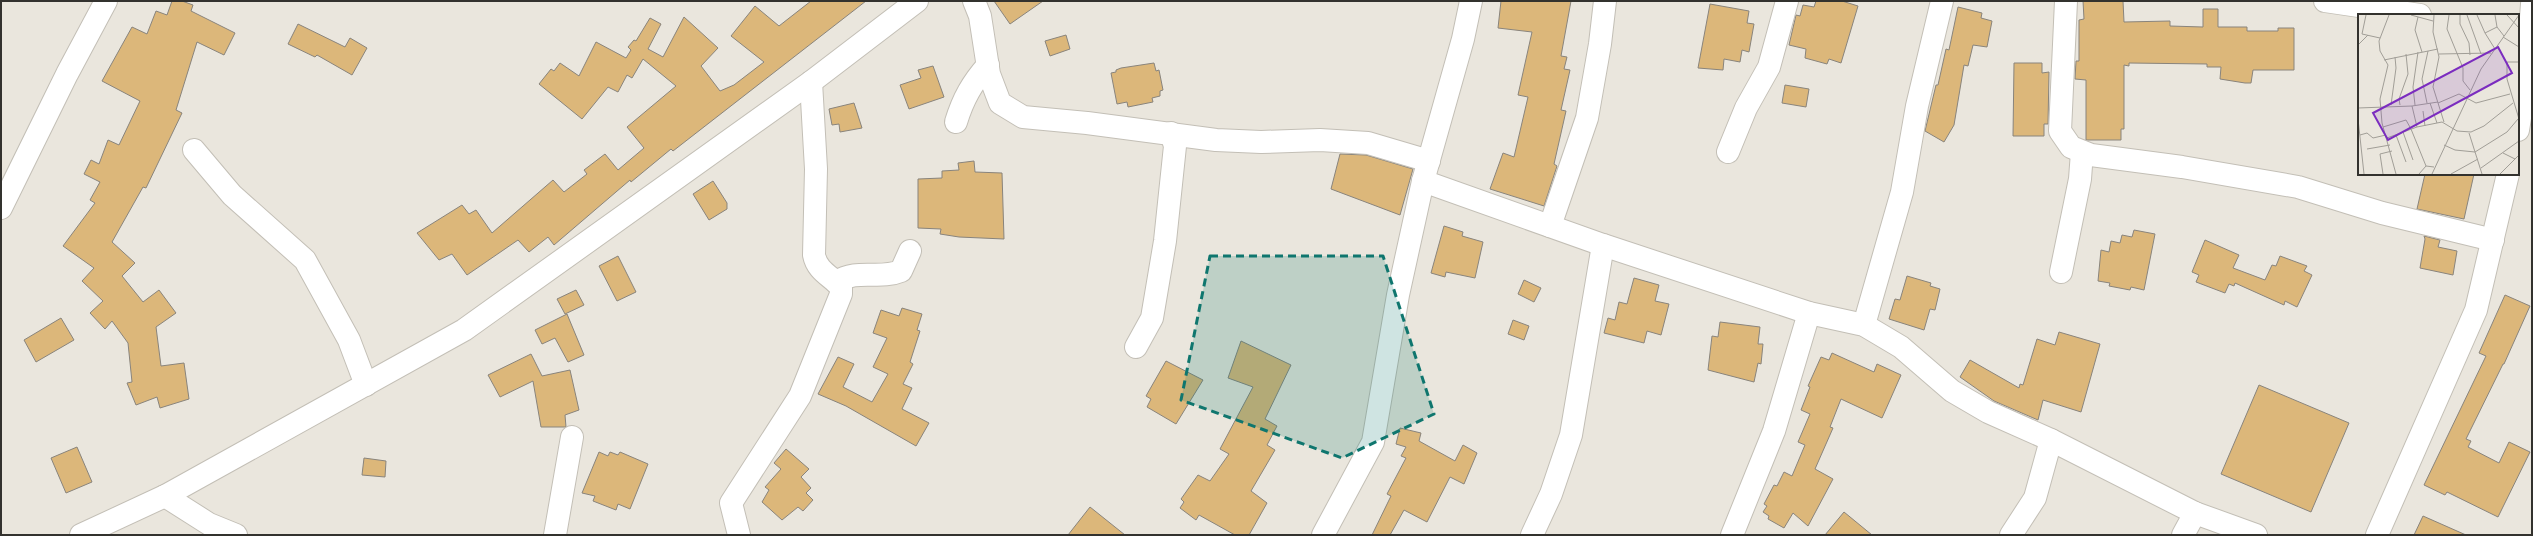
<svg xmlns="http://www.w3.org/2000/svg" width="2533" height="536" viewBox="0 0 2533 536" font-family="'Varela Round',sans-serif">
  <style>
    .building { fill: #dcb77a; stroke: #89847c }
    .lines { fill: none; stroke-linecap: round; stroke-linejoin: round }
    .minor-casing { stroke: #c3bfb6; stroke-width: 24 }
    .minor { stroke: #fff; stroke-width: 22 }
    .marked { fill: #0f766e; fill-opacity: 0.2; stroke: #0f766e; stroke-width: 3; stroke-dasharray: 8 5; stroke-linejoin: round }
    .inset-road { fill: none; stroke: #a19e97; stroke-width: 1 }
    .view { fill: #7b2cbf; fill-opacity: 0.15; stroke: #7b2cbf; stroke-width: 2 }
    .inset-edge { fill: none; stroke: #33322e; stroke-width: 2 }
  </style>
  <rect width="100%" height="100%" fill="#eae6dd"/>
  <!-- building -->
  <g class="building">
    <path d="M172,1H182L193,5L191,11L235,33L224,55L197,42L176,110L182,113L146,188L143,187L112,242L135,263L122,276L143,302L159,290L176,313L156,327L161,366L184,363L189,399L160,408L157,397L136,405L127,383L132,382L128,343L112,321L105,329L90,313L103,301L82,281L94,268L63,246L95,203L90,200L100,182L84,174L91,160L99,164L108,140L119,145L140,101L102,81L132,27L147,34L156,11L167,15Z"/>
    <path d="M811,1H866L673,151L671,149L631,182L630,180L554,245L548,237L529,252L518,240L467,275L452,254L439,260L417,233L462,205L469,214L476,210L492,233L553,180L564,192L587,174L584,170L605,154L618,170L644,148L627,127L676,86L643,59L632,78L627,75L618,92L608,87L582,119L539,84L551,69L554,71L560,63L579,76L596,42L626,58L631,50L628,47L634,40L636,41L650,18L661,24L648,49L663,57L684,17L718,48L701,66L720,91L734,85L764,62L731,36L755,6L779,26Z"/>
    <path d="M994,1H1043L1010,24Z"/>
    <path d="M1501,1H1571L1561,56L1567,57L1564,69L1570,70L1561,110L1566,111L1554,164L1557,166L1544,206L1490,189L1503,153L1514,157L1528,97L1518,95L1532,32L1498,28Z"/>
    <path d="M1816,1H1842L1858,6L1841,63L1829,59L1827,64L1805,58L1806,49L1789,45L1796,15L1800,16L1803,5L1814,7Z"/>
    <path d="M2083,1H2123L2124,22L2170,21V26L2203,27V9H2218V27H2247V31H2278V28H2294V70H2253L2251,83H2245L2220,79L2221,67H2207V64L2129,63V66L2124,65V129H2121V140H2086V80L2075,79L2076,61H2079V20L2084,19Z"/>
    <path d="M1710,4L1749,11L1747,23L1754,24L1749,52L1742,50L1740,62L1724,59L1723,70L1698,68Z"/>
    <path d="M1958,7L1982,13L1981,18L1992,21L1987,47L1973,45L1968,66L1964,65L1954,125L1944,142L1925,131L1936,85H1938L1946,49L1949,50Z"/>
    <path d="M298,24L345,47L350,38L367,48L352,75L317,55L315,57L288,44Z"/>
    <path d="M1066,35L1070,49L1050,56L1045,41Z"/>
    <path d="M1154,63L1156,71L1159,70L1163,90L1160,91V96L1152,98L1153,102L1128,107L1127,102L1117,104L1111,73L1116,72V70L1121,68Z"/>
    <path d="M2014,63H2042V73L2049,72L2048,124H2044V136H2013Z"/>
    <path d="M933,66L944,97L909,109L900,85L921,78L918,70Z"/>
    <path d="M1785,85L1809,89L1806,107L1782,103Z"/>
    <path d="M854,103L862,128L840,132L839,124L832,125L829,109Z"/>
    <path d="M1340,154L1366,155L1413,169L1400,215L1331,189Z"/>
    <path d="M974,161L975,172L1002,173L1004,239L959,237L940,234L941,229L918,228V179L942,178V171L959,170L958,163Z"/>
    <path d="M2425,174H2474L2464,219L2417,209Z"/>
    <path d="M713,181L727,203V209L709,220L693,194Z"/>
    <path d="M1444,226L1463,232L1462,236L1483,242L1475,278L1446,272L1445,277L1431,273Z"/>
    <path d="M2134,230L2155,234L2144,290L2131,287L2130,290L2109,286L2110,283L2098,281L2101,250L2109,252L2111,241L2120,243L2122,235L2132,237Z"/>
    <path d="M2424,236L2440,240L2438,247L2457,251L2453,275L2420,268L2425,239Z"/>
    <path d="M2205,240L2239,255L2233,268L2265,280L2272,265L2276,266L2280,256L2307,266L2304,271L2312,275L2297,307L2285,301L2284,305L2235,283L2234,286L2229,284L2225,293L2196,282L2199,275L2192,272Z"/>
    <path d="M618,256L636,292L617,301L599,266Z"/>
    <path d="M1907,276L1931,283L1930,286L1940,289L1935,310L1930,309L1924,330L1889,319L1895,299L1900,300Z"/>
    <path d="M1634,278L1659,285L1655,301L1669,304L1661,335L1647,331L1644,343L1604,333L1608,318L1615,320L1619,302L1627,304Z"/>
    <path d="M1524,280L1541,288L1534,302L1518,294Z"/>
    <path d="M576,290L584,305L565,314L557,299Z"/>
    <path d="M2505,295L2530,306L2504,364H2503L2466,439L2471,441L2468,447L2499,463L2509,442L2530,452L2498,517L2447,492L2445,495L2424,485L2486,356L2479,353Z"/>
    <path d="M902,308L922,314L917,330L920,331L910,362L913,364L903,384L912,388L902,409L929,423L916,446L846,406L818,394L838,357L854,364L843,387L872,402L888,374L873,367L887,338L873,333L881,310L899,316Z"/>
    <path d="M567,314L584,355L568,362L555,338L542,344L535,330Z"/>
    <path d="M61,318L74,340L36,362L24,340Z"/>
    <path d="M1513,320L1529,326L1524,340L1508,334Z"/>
    <path d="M1720,322L1760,327L1758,344H1763L1761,364L1758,363L1754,382L1708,370L1712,336L1718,337Z"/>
    <path d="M2059,332L2100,344L2081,412L2043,400L2038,420L1994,401L1960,377L1970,360L2019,388L2020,384L2023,385L2037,339L2055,345Z"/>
    <path d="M1241,341L1291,365L1265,419L1277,426L1267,445L1275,450L1251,491L1267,503L1249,535H1235L1199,515L1196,520L1180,508L1184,502L1181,499L1198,475L1210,481L1229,454L1220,449L1253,387L1228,378Z"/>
    <path d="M1832,353L1874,372L1877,364L1901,375L1882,418L1841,399L1830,427L1833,428L1815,469L1833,479L1808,526L1793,513L1784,528L1768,519L1769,516L1763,512L1767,506L1764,504L1774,485L1777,486L1784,472L1792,476L1805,445L1798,442L1810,414L1801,410L1810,387L1808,386L1821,357L1829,360Z"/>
    <path d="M531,354L542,376L570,370L579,410L565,415L566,427H541L533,381L500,397L488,375Z"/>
    <path d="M1166,361L1203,380L1176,424L1147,407L1151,399L1146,396Z"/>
    <path d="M2259,385L2349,423L2311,512L2221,474Z"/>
    <path d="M1400,428L1421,433L1419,441L1455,461L1463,445L1477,453L1464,484L1450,477L1427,522L1404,510L1390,535H1372L1391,496L1387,494L1406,458L1401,456L1406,447L1396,444Z"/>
    <path d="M77,447L92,482L66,493L51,458Z"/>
    <path d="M786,449L809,469L801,477L811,488L806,493L813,500L803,511L798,507L782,520L762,502L769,490L765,487L781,469L774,463Z"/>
    <path d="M599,452L608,456L610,452L618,455L620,452L648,464L630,509L618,504L616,510L593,501L595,496L582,493Z"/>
    <path d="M364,458L386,461L385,477L362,475Z"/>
    <path d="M1090,507L1125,535H1068Z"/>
    <path d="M1844,512L1872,535H1825Z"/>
    <path d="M2423,516L2466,535H2414Z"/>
  </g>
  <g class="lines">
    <defs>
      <g id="minor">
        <path d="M974,1L980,16L989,74L1000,103L1023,117L1087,123L1216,140L1261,142L1320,140L1368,143L1429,161"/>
        <path d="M2066,1L2060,131L2071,147L2091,155L2182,167L2298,187L2382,213L2493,240"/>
        <path d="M2325,1L2420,15"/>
        <path d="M956,122C963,99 972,83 988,65"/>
        <path d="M2518,130L2526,81L2532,4"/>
        <path d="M194,150L232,195L305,260L349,340L366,385"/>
        <path d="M1728,152L1746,108L1769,67L1787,1"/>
        <path d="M1423,181L1603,245L1809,313L1864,325L1901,347L1952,391L1988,412L2051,440L2195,513L2256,535"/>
        <path d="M1,208L67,74L106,1"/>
        <path d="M1550,226L1587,118L1600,44L1605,1"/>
        <path d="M2061,272L2080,179L2082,152"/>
        <path d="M836,282C858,268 879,280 901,271L910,251"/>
        <path d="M1864,325L1902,192L1917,106L1942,1"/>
        <path d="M1136,347L1152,318L1165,241L1175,146L1171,133"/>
        <path d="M165,496L209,524L236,535"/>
        <path d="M81,535L165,496L464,330L811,82L917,1"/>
        <path d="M555,535L572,437"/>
        <path d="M739,535L731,503L800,396L841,294V287C831,276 817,271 814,255L816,169L811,82"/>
        <path d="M1323,535L1373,442L1398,295L1423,181L1463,39L1471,1"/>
        <path d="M1532,535L1551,494L1571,435L1603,245"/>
        <path d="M1732,535L1774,431L1809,313"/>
        <path d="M2011,535L2035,498L2051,440"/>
        <path d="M2183,535L2195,513"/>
        <path d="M2377,535L2476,310L2508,174"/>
      </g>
    </defs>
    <!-- minor casing -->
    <use href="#minor" class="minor-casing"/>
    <!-- minor -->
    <use href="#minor" class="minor"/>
  </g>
  <!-- marked area -->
  <path class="marked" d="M1210,256H1383L1434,414L1342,458L1181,400Z"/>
  <!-- overview -->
  <g transform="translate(2358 14)">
    <rect width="161" height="161" fill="#eae6dd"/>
    <path class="inset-road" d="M8,1L4,20L22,24M31,1L21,27L22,37L30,51L22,85L24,109L38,160M53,1L75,7M76,1L75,18L81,43L75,73L86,108M91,1L89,15L105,54V67L112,76M102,1V10L111,29L112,41M109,1L123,40M119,1L127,19M137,1L139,13L146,22M149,1L161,14M60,3L57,16L64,38M145,23L161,33M0,31L10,21M137,35L127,19L139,13M81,40L133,39M26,46L80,35M161,48H149V65L161,105M0,54V72M69,89L64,65L70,37M72,89L79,109M80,89L101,80L118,89L152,80M33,91L38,54L37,43M42,91L41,85L50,60L48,40M57,91L55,73L60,38M54,92L59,113M0,94L54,92L80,88M65,97L67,112M0,105L6,160M25,113L48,106L53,115M53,115L68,152M45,118L55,146M111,119L124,160M2,121L9,119L15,124L28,121M38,121L48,148M29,124L59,113L84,108L99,117L113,118L126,112L155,89M86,131L97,136L117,138L149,118L160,105M9,135L32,131M145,139L157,145M123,154L161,127M25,160L22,140L34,137M61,160L68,152L76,153M74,160L123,55L161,1M93,160L120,145M142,160L161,141"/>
    <path class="view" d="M140,33L154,59L30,126L15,99Z"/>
    <rect width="161" height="161" class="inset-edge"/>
  </g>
  <!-- border -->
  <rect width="2533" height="536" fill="none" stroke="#33322e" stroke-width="4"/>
</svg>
